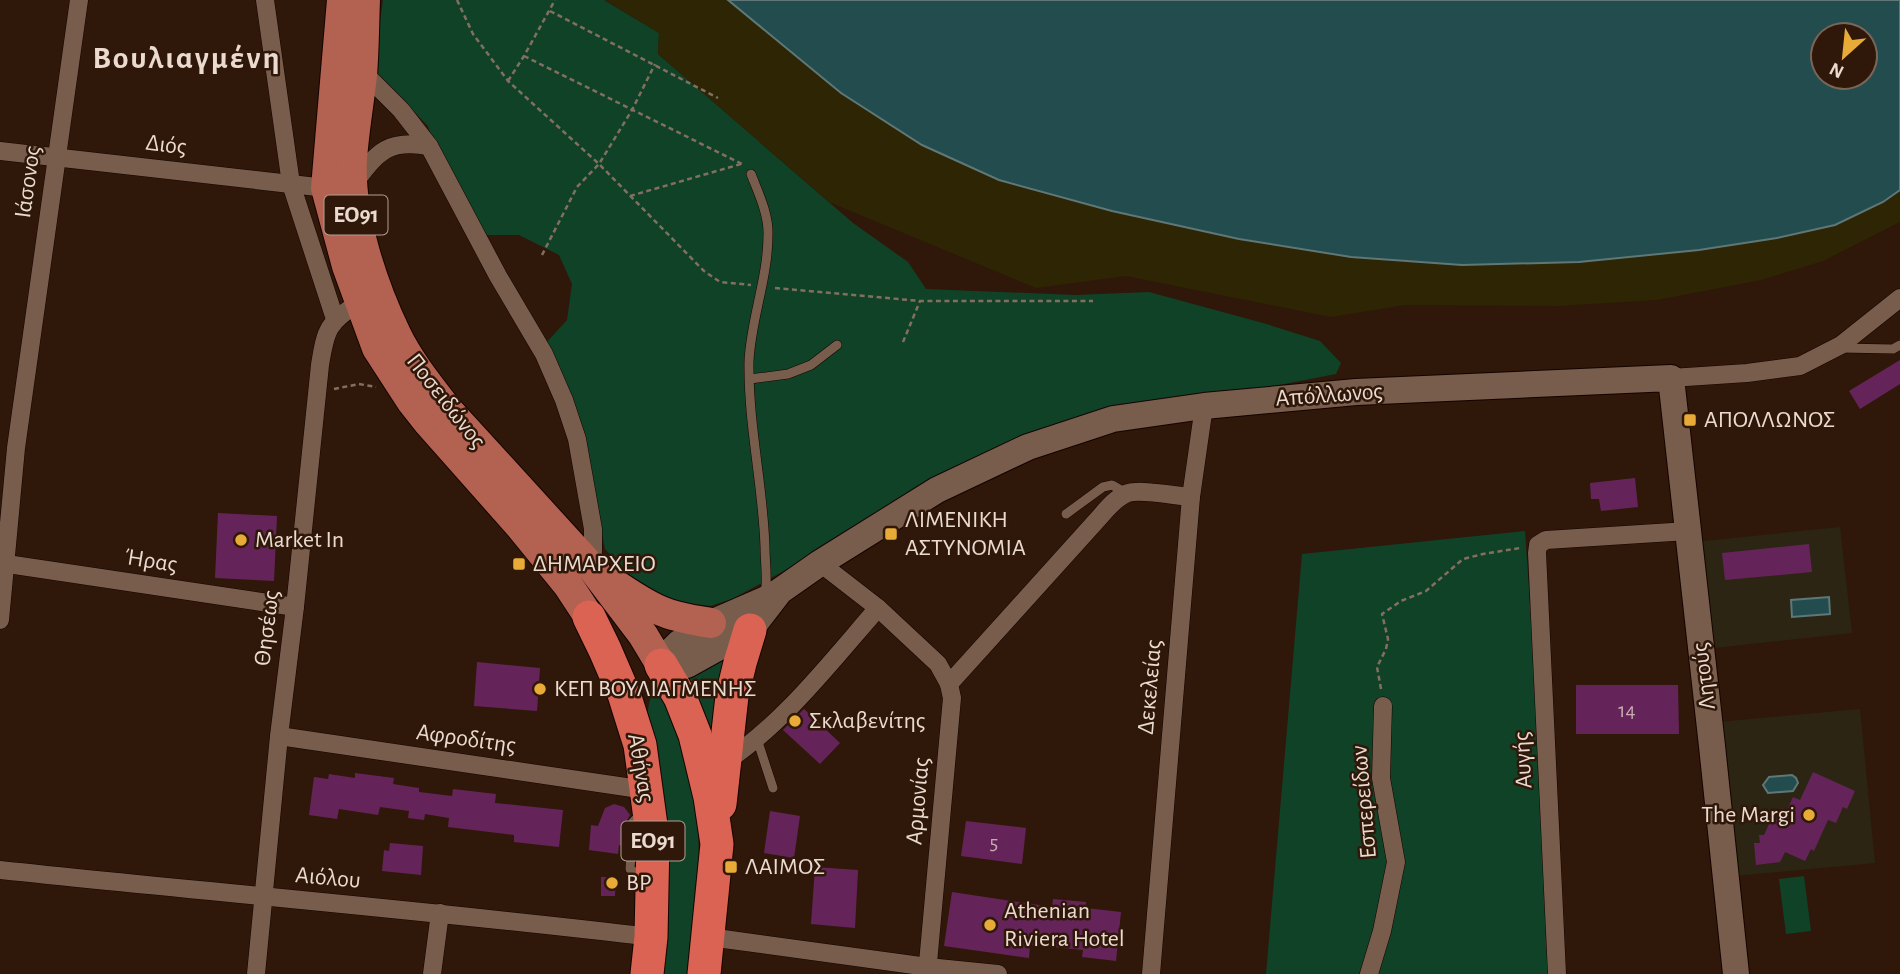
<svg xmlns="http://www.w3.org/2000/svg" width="1900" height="974" viewBox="0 0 1900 974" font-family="'Alegreya Sans',sans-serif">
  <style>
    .commercial { fill: #2c2514 }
    .green { fill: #104227 }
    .sand { fill: #2d2504 }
    .water { fill: #234c4f; stroke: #5f7776; stroke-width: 2; fill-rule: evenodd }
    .building { fill: #652459 }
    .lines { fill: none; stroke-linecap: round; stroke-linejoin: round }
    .lane-casing { stroke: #150300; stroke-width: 10 }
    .street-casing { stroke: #150300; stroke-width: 19 }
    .secondary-casing { stroke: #150300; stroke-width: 28 }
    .primary-casing { stroke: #150300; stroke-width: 32 }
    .highway-casing { stroke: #150300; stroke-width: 35 }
    .path { stroke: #836f62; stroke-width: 2.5; stroke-dasharray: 5 3.5; stroke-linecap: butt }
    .lane { stroke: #785d4c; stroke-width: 9 }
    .street { stroke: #785d4c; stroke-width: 18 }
    .secondary { stroke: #785d4c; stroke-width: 26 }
    .primary { stroke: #b36150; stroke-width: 30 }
    .highway { stroke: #da6353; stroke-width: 33 }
    .poi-dot { fill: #e8ab37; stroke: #2f1809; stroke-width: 2.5 }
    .labels { text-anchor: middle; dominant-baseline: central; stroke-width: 5; stroke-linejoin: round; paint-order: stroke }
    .number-label { font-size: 21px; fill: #c9acb2 }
    .shield { fill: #2f1809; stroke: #b2a094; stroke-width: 2 }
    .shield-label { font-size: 23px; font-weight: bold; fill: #eadad0 }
    .street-label { font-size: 24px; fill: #eadad0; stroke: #2f1809 }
    .poi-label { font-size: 24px; fill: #eadad0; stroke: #2f1809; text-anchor: start }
    .district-label { font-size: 32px; font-weight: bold; letter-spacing: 2px; fill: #eadad0; stroke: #2f1809 }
  </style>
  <rect width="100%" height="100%" fill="#2f1809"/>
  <!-- commercial -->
  <g class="commercial">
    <path d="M1840,527L1852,633L1696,650L1684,543Z"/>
    <path d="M1860,709L1875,863L1723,877L1708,723Z"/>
  </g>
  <!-- green -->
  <g class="green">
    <path d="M383,0H604L659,33L658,54L853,223L908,262L926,289L1075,295L1149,292L1263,323L1320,341L1341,363L1336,374L1253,390L1006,451L732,599L710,606L685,603L663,596L639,583L623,569L605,549L574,402L546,343L567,320L572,284L559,255L519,235H487L439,163L428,126L373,70Z"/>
    <path d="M1525,531L1555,974H1266L1302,554Z"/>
    <path d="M740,641L717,744L681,680Z"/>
    <path d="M658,684L673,706L698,810L699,879L688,974H655L647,715L651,694Z"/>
    <path d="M1804,876L1811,931L1786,934L1779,879Z"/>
  </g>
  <!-- sand -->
  <path class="sand" d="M605,0H728L841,93L922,145L999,180L1112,211L1239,239L1351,257L1699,250L1777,238L1835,225L1883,202L1900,190V222L1823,261L1761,280L1657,300L1558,306L1405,305L1331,317L1126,276L1036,288L829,202L658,54L659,33Z"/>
  <!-- water -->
  <g class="water">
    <path d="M728,0H1900V190L1883,202L1835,225L1777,238L1699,250L1579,262L1462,265L1351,257L1239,239L1112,211L999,180L922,145L841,93ZM1865,35V77H1823V35Z"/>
    <path d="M1829,597L1830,614L1792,617L1791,600Z"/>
    <path d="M1792,775L1796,778L1798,783L1793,791L1768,793L1763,785L1769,777Z"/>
  </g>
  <!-- building -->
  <g class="building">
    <path d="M1900,360V384L1860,409L1849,391Z"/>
    <path d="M1635,478L1638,507L1601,511L1599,499H1591L1590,483Z"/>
    <path d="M218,513L277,516L274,581L215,578Z"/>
    <path d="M1809,544L1812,572L1725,580L1722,553Z"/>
    <path d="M477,662L540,668L537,711L474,706Z"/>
    <path d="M1576,685H1678L1679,734H1576Z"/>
    <path d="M804,709L840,743L820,764L783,730Z"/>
    <path d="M1813,772L1855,791L1847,809L1843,807L1836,823L1828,820L1814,851L1811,849L1805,861L1785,852L1780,862L1756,865L1754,843H1760L1759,835H1764L1771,820L1775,822L1782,808L1787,810L1793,797L1800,800Z"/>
    <path d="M355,773L394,778L393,784L419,788V792L452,796L453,789L496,794L495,803L563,810L559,847L514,842V835L448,827L449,818L425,814L424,820L408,818L409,811L380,807L378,815L339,809L337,819L309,815L314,777L328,779L329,774L355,778Z"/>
    <path d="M614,804L624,807L630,815L626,822L624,846L619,845L618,854L589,850L591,825L598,826L605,808Z"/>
    <path d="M770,811L800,816L794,858L764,853Z"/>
    <path d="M966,821L1026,828L1022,864L961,856Z"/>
    <path d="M390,843L423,846L421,875L382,871L384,850L389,851Z"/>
    <path d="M815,867L858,870L855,928L811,924Z"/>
    <path d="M601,877H616L615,896H601Z"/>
    <path d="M952,892L1052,907L1053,899L1086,902V908L1121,912L1116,961L1082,957L1083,950L1030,945L1029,958L944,946Z"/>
  </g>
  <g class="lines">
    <defs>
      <g id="lane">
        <path d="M751,174C758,192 769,215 768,235C768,278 751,319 749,361C748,424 763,485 765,547C765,563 768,580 765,595"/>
        <path d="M1841,348L1893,349L1900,345"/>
        <path d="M750,379L788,374L811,365L837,345"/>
        <path d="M1066,514L1103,487L1112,485L1126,493"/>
        <path d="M757,739L773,788"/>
        <path d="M642,813L633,822L630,869L644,879"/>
      </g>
      <g id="street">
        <path d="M265,0L291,184L335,319"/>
        <path d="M362,71L401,110L429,146L498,276L544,354L564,400L577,439L593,529V568"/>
        <path d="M0,151L326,188"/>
        <path d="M354,183C378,152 387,139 429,146"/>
        <path d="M1671,378L1747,373L1800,366L1841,345L1900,298"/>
        <path d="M0,563L295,607"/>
        <path d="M820,563L878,608L938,664L949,684L952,698L927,974"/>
        <path d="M0,620L16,448L79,0"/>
        <path d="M949,684L1098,519C1106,510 1116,497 1128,493C1141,489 1176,496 1191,497"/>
        <path d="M279,736L646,790"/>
        <path d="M724,763C784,723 830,663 878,608"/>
        <path d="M0,870C217,893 434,911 651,937"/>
        <path d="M709,937L928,967L998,974"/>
        <path d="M256,974L279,736L295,607L320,365C326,327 328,324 359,302"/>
        <path d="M432,974L440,913"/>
        <path d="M1151,974L1191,497L1204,406"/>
        <path d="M1369,974L1382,931L1396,862L1381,778L1383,706"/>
        <path d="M1557,974L1537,553L1538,545L1546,540L1688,531"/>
      </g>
      <path id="secondary" d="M780,591L750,630L687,665L673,666L661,665L667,655L679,643L711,623L764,600L780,591L820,563L937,490L1028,447L1113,419L1204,406L1356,392L1671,378L1712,746L1736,974"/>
      <g id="primary">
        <path d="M342,0L326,188L347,266L377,348L412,402L427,421L520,526L568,585L589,617"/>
        <path d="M365,0C364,25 364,50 362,75C359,103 354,131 352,159C349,215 372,284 396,334C409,361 429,386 447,409L593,569L643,635L661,665"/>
        <path d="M612,582C628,593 644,604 661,611C677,618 694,620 711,623"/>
      </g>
      <g id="highway">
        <path d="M589,617L605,650L624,694L640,745L653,840L651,937L647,974"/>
        <path d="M661,665L680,697L695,735L710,797L717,844L704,974"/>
        <path d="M720,804L732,696L740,663L750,630"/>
      </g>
    </defs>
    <!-- lane casing -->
    <use href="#lane" class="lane-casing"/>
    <!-- street casing -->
    <use href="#street" class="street-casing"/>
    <!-- secondary casing -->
    <use href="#secondary" class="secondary-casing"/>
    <!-- primary casing -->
    <use href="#primary" class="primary-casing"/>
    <!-- highway casing -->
    <use href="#highway" class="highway-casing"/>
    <!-- path -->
    <g class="path">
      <path d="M457,0L473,34L508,81L599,164L704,271L720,282L751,285"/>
      <path d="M550,11L718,98"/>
      <path d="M524,56L744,165"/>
      <path d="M508,81L524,56L555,0"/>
      <path d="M630,196L741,164"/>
      <path d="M542,255L577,187L599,164L632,110L655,64"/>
      <path d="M775,288L920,301H1093"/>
      <path d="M903,342L920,301"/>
      <path d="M334,389L359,384L376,387"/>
      <path d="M1381,689L1377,667L1386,649L1388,639L1382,614L1401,601L1426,591L1463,559L1483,554L1520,548"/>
    </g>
    <!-- lane -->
    <use href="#lane" class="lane"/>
    <!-- street -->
    <use href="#street" class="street"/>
    <!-- secondary -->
    <use href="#secondary" class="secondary"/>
    <!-- primary -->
    <use href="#primary" class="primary"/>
    <!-- highway -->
    <use href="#highway" class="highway"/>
  </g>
  <!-- markers -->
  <g class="poi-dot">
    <rect x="1683" y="413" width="14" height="14" rx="3.5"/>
    <rect x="884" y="527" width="14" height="14" rx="3.5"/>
    <circle cx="241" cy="540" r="7"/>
    <rect x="512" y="557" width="14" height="14" rx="3.5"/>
    <circle cx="540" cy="689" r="7"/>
    <circle cx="795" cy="721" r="7"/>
    <circle cx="1809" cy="815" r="7"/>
    <rect x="724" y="860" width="14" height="14" rx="3.5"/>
    <circle cx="612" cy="883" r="7"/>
    <circle cx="990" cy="925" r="7"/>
  </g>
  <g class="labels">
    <!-- number labels -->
    <g class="number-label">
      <text x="1627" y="710">14</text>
      <text x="994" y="842">5</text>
    </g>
    <!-- shield labels -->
    <g class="shield">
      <rect x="324.5" y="195.5" width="63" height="39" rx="5"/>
      <rect x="621.5" y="821.5" width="63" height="39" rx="5"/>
    </g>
    <g class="shield-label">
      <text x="356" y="215">ΕΟ91</text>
      <text x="653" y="841">ΕΟ91</text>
    </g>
    <!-- street labels -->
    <g class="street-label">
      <text transform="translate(166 145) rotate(7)">Διός</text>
      <text transform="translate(28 182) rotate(-82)">Ιάσονος</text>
      <text transform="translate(1329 395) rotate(-4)">Απόλλωνος</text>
      <text transform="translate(446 401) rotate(52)">Ποσειδώνος</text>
      <text transform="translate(151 561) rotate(9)">Ήρας</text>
      <text transform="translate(267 628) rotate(-83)">Θησέως</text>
      <text transform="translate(1704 676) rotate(-97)">Λητούς</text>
      <text transform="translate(1150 687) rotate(-85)">Δεκελείας</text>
      <text transform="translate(466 739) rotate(8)">Αφροδίτης</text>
      <text transform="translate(1523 760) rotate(-93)">Αυγής</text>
      <text transform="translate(641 768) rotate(80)">Αθήνας</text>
      <text transform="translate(918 801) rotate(-85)">Αρμονίας</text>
      <text transform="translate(1364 802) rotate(-95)">Εσπερείδων</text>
      <text transform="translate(328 878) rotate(5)">Αιόλου</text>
    </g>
    <!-- poi labels -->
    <g class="poi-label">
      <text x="1704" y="420">ΑΠΟΛΛΩΝΟΣ</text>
      <text x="905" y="520">ΛΙΜΕΝΙΚΗ<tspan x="905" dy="28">ΑΣΤΥΝΟΜΙΑ</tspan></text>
      <text x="255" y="540">Market In</text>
      <text x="533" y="564">ΔΗΜΑΡΧΕΙΟ</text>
      <text x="554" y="689">ΚΕΠ ΒΟΥΛΙΑΓΜΕΝΗΣ</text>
      <text x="809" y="721">Σκλαβενίτης</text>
      <text x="1795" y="815" text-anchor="end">The Margi</text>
      <text x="745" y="867">ΛΑΙΜΟΣ</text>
      <text x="626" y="883">BP</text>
      <text x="1004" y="911">Athenian<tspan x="1004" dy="28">Riviera Hotel</tspan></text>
    </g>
    <!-- district labels -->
    <g class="district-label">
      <text x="187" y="58">Βουλιαγμένη</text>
    </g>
  </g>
  <!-- north arrow -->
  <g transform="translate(1844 56) rotate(207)"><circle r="33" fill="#2f1809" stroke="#7a6659" stroke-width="2"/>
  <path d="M0-5L12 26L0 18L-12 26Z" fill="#e8ab37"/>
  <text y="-10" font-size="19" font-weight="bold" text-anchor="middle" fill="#eadad0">N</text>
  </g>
</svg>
